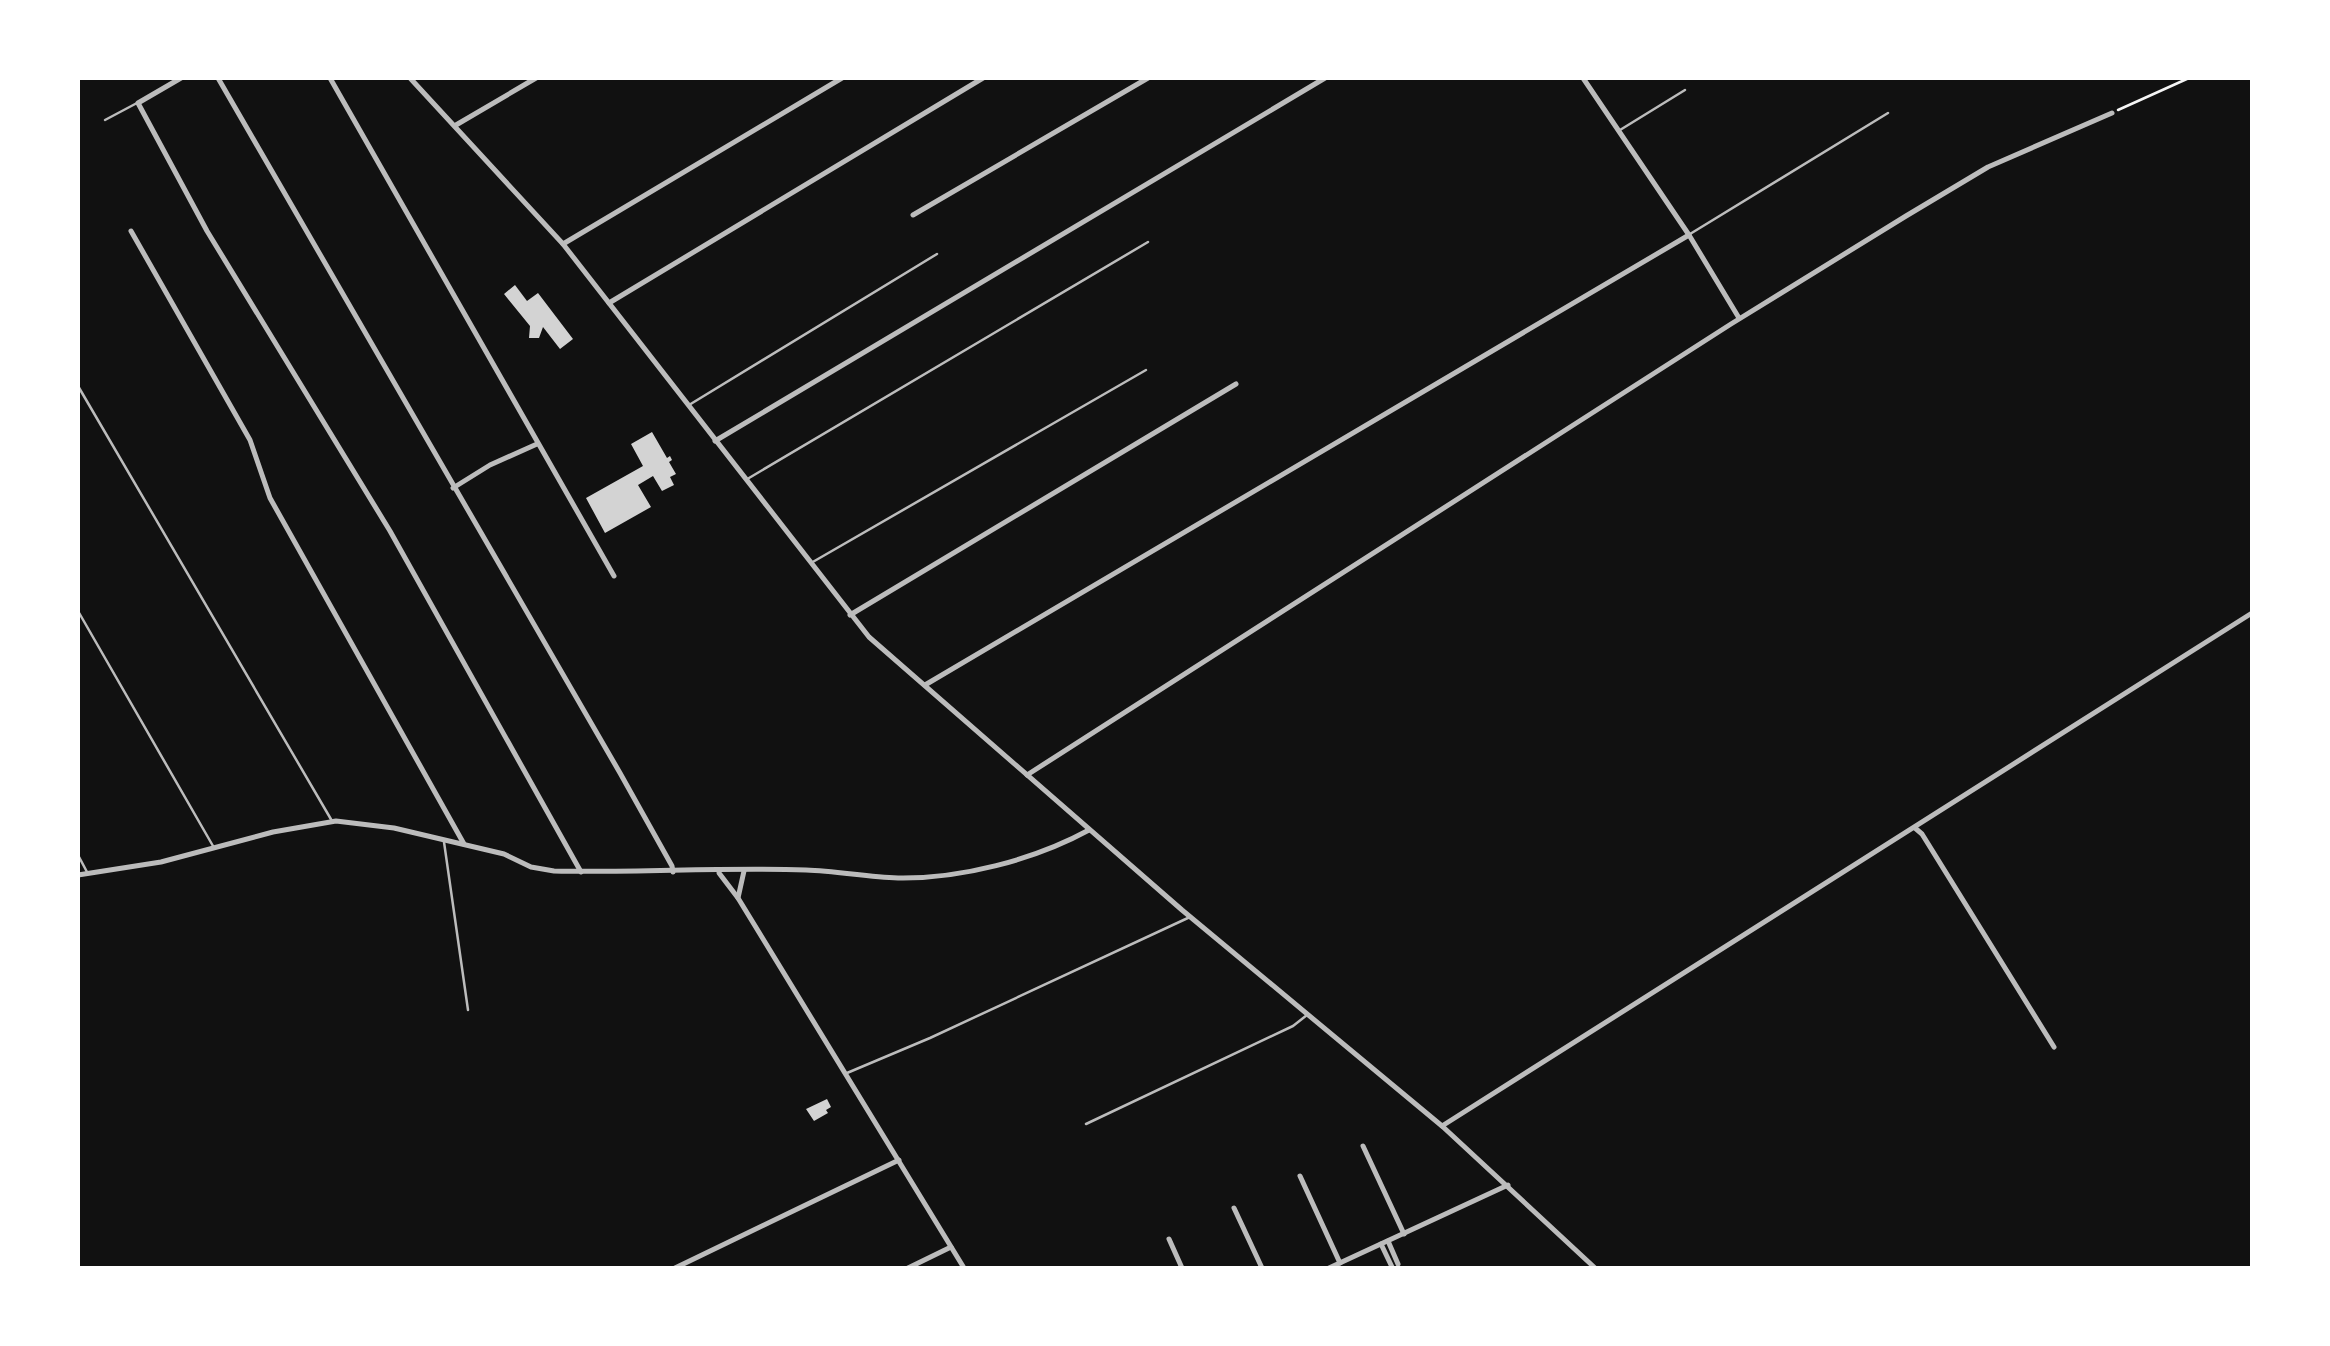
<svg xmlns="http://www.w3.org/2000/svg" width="2330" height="1346" viewBox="0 0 2330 1346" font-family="'Sofia Sans Condensed',sans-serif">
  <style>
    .building { fill: #d3d3d3 }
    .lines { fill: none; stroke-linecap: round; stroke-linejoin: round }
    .path { stroke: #f5f5f5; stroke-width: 2.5 }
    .service { stroke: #bcbcbc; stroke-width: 2.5 }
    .minor { stroke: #bcbcbc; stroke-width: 5 }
    .tertiary { stroke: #bcbcbc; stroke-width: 5 }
  </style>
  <rect width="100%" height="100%" fill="#111"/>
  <!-- building -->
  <g class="building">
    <path d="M515,285L527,301L538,293L573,339L560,349L543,327L539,338H529L530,326L504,294Z"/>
    <path d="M652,432L667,458L670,456L672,460L669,462L676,474L670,477L674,485L662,491L653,476L638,485L651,507L605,533L586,498L643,466L631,444Z"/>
    <path d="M827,1099L831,1107L826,1110L828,1113L814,1121L806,1109Z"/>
  </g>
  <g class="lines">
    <!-- path -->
    <path class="path" d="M2118,110L2189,78"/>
    <!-- service -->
    <g class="service">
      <path d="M105,120L137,103"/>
      <path d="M1620,130L1685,90"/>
      <path d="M1690,234L1888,113"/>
      <path d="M78,386L332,821"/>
      <path d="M689,405L937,254"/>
      <path d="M749,478L1148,242"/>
      <path d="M811,563L1146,370"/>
      <path d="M78,611L213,846"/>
      <path d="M444,842L468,1010"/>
      <path d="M78,855L87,872"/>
      <path d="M847,1073L930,1038L1190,917"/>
      <path d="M1086,1124L1293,1026L1307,1015"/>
    </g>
    <!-- minor -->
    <g class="minor">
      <path d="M181,78L138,103L207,231L390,531L581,872"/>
      <path d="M218,78L620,773L672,866L673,872"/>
      <path d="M330,78L614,576"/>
      <path d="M1583,78L1689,235L1739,318"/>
      <path d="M456,125L536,78"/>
      <path d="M913,215L1148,78"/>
      <path d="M131,231L250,440L270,498L464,844"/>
      <path d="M563,244L842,78"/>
      <path d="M609,303L983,78"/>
      <path d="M715,441L1325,78"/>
      <path d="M453,488L490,465L537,444"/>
      <path d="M850,615L1236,384"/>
      <path d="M925,685L1689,235"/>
      <path d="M1027,775L1731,324L1906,216L1988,167L2112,113"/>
      <path d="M1915,828L1922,834L2054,1047"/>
      <path d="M744,871L738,898L964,1268"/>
      <path d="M719,873L738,898"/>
      <path d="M78,875L161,862L273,832L336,821L394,828L504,854L531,867L554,871C638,873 722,867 806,870C837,871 867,877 898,878C960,879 1034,860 1089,830"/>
      <path d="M1442,1126L2252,613"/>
      <path d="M1363,1146L1404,1234"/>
      <path d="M1300,1176L1340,1263"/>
      <path d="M1234,1208L1262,1268"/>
      <path d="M1169,1239L1182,1268"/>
      <path d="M1388,1241L1398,1264"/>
      <path d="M1381,1244L1392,1267"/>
      <path d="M675,1268L899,1160"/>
      <path d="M908,1268L951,1247"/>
      <path d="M1329,1268L1508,1185"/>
    </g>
    <!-- tertiary -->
    <path class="tertiary" d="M410,78L563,244L869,637L1182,910L1442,1126L1595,1268"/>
  </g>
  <!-- border -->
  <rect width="2330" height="1346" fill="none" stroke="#ffffff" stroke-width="160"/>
</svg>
